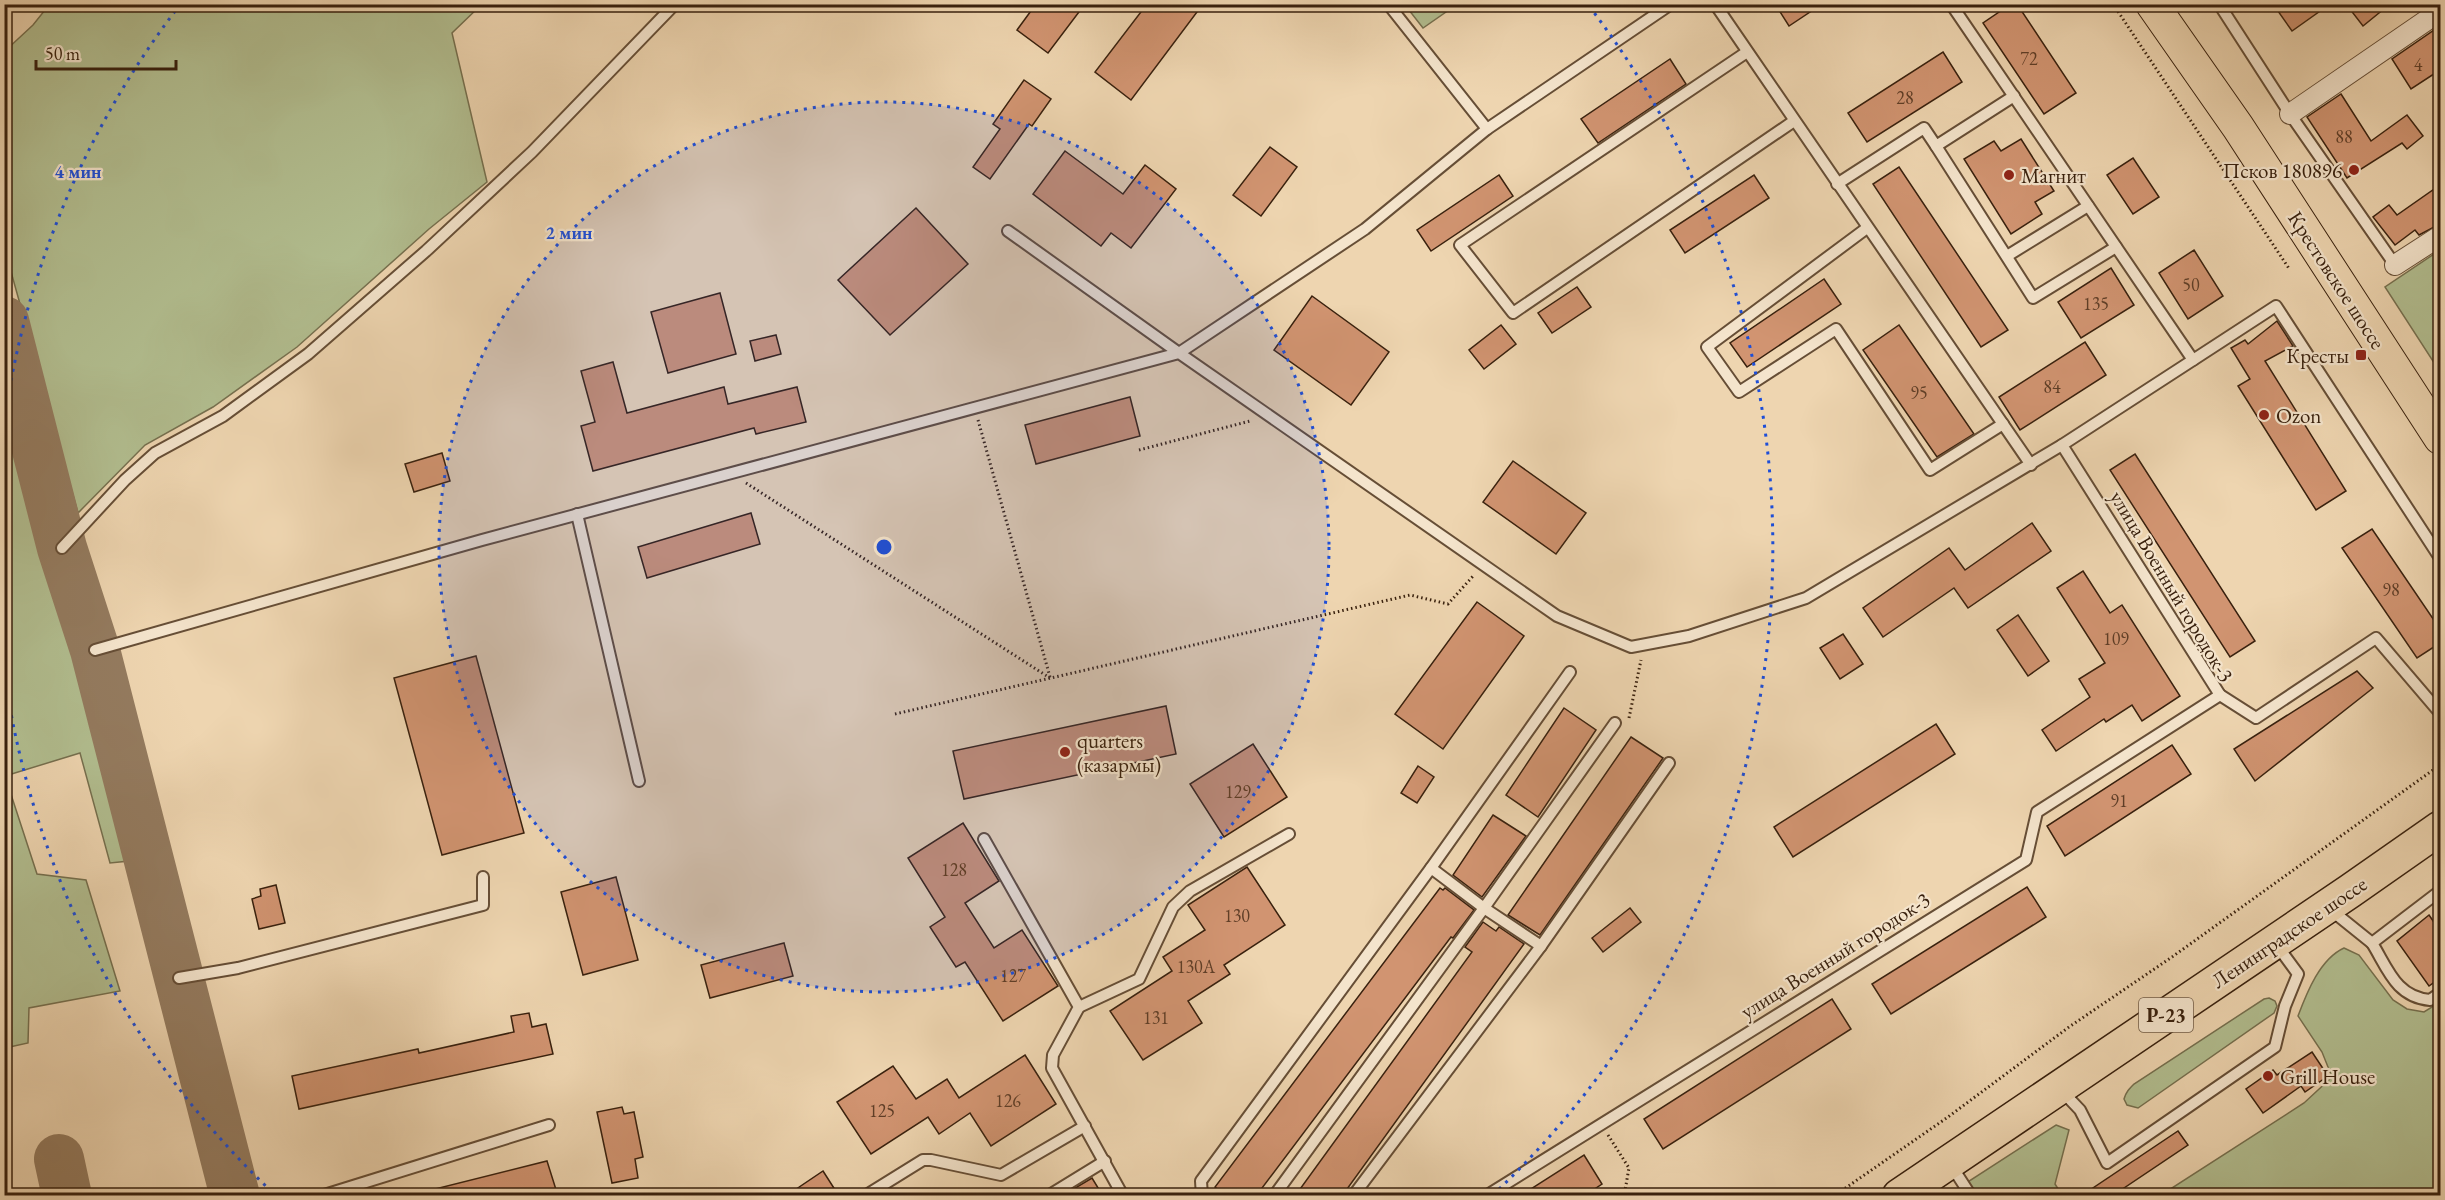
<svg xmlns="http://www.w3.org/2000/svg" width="2445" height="1200" viewBox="0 0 2445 1200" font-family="'EB Garamond',serif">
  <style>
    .green { fill: #b2be90; stroke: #76704f; stroke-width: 1.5 }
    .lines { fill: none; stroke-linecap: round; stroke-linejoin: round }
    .taxiway { stroke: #947b5f; stroke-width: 50 }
    .building { fill: #d19471; stroke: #39210e; stroke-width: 1.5 }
    .lane-casing { stroke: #664e36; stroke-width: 14 }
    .street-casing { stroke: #664e36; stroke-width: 22 }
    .primary-casing { stroke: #39210e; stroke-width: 34 }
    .highway-casing { stroke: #39210e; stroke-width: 36 }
    .path { stroke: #39210e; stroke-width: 3; stroke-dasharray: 1.5 3; stroke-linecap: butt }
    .lane { stroke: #f4e4cc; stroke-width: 10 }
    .street { stroke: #f4e4cc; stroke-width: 20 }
    .primary { stroke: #eed5b0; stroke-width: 32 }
    .highway { stroke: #eed5b0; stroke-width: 33 }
    .ring { fill: none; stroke: #1d4ed8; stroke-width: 3; stroke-dasharray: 3 6 }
    .poi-dot { fill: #8f2418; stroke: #f4e4cc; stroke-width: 2 }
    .labels { text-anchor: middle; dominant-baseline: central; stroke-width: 4.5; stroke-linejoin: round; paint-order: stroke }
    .number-label { font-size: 18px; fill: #5f3e27 }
    .shield { fill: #f4e4cc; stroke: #715c47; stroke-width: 1.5 }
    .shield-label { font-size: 20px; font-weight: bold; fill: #39210e }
    .poi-label { font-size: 21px; fill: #39210e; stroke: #f4e4cc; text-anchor: start }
    .street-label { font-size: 21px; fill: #39210e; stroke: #f4e4cc }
    .centre { fill: #1d4ed8; stroke: #f4e4cc; stroke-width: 3 }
    .ring-label { font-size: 18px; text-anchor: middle; font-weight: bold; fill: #1d4ed8; stroke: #f4e4cc; stroke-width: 4.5; stroke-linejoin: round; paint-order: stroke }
  </style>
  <rect width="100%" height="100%" fill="#eed5b0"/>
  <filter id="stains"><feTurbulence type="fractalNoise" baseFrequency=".00333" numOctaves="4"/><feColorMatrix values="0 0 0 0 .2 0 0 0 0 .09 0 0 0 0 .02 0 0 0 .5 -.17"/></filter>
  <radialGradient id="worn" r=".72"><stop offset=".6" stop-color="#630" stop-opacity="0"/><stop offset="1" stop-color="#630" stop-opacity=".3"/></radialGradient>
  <!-- green -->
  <g class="green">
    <path d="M49,5H481L452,33L487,182L429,229L297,347L213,407L145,445L78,513L5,250V51L33,25Z"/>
    <path d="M1405,5H1456L1423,28Z"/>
    <path d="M2440,250V372L2385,287Z"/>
    <path d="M4,389L129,861L110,863L80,753L5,776L37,874L86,880L120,991L29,1008L28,1043L5,1048Z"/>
    <path d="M2344,948L2359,955L2393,1000L2407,1009L2424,1012L2440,1002V1195H2161L2304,1103L2332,1077L2322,1052L2298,1016C2307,992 2320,959 2344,948Z"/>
    <path d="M2269,998L2275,1001L2277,1006L2274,1013L2138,1108L2127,1105L2124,1099C2126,1092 2129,1089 2134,1084L2264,999Z"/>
    <path d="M2056,1125L2069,1130L2055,1184L2062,1195L1946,1196Z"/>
  </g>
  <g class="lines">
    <!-- taxiway -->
    <g class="taxiway">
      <path d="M4,321L62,548L95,650L235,1196"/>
      <path d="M59,1159L67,1196"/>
    </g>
  </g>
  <!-- building -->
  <g class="building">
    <path d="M1036,4H1085L1048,53L1017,30Z"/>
    <path d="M1147,4H1203L1131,100L1095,72Z"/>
    <path d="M1775,4H1822L1789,26Z"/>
    <path d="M2011,4H2017L2076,93L2044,114L1983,23Z"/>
    <path d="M2273,4H2330L2292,31Z"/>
    <path d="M2346,4H2390L2363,26Z"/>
    <path d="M2440,26V70L2411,89L2392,59Z"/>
    <path d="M1943,52L1962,82L1867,142L1848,113Z"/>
    <path d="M1670,59L1686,84L1598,143L1581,119Z"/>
    <path d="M1024,80L1051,99L1032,126L1029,124L990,179L973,167L1000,129L993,124Z"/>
    <path d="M2341,94L2371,141L2407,115L2423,136L2407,149L2402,143L2347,178L2307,117Z"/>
    <path d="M2021,139L2054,191L2035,202L2042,214L2011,234L1964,159L1994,141L2001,151Z"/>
    <path d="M1270,147L1297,167L1261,216L1233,195Z"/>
    <path d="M1065,151L1123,194L1145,165L1176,189L1131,248L1111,233L1101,246L1033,194Z"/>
    <path d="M2133,158L2159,197L2133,214L2107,175Z"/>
    <path d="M1899,167L2008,330L1981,347L1873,184Z"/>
    <path d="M1499,175L1513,196L1431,251L1417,230Z"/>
    <path d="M1754,175L1769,198L1685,253L1670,230Z"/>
    <path d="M2440,185V224L2419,235L2415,230L2395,245L2373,217L2389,205L2397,215Z"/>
    <path d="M916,208L968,264L890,335L838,280Z"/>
    <path d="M2194,250L2223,296L2188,319L2159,273Z"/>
    <path d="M2111,268L2134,305L2081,338L2058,302Z"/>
    <path d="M1824,279L1841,304L1747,367L1730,343Z"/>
    <path d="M1577,287L1591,307L1552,333L1538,313Z"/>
    <path d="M720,293L736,354L668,373L651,312Z"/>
    <path d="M1312,296L1389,352L1351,405L1274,350Z"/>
    <path d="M2277,321L2293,346L2265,361L2346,491L2316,510L2238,386L2250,379L2231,348L2245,340L2248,344Z"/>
    <path d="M1501,325L1516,344L1484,369L1469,350Z"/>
    <path d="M1899,325L1974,434L1937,457L1863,350Z"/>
    <path d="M776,335L781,354L755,361L750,341Z"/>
    <path d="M2085,342L2106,375L2020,430L1999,397Z"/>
    <path d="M613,362L627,413L724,387L728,404L797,387L806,422L756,434L754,428L593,471L581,426L595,422L581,371Z"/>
    <path d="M1130,397L1140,436L1036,464L1025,425Z"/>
    <path d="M442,453L450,481L414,492L405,464Z"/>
    <path d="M2135,454L2255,641L2230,657L2110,470Z"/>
    <path d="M1513,461L1586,513L1556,554L1483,502Z"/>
    <path d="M751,513L760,544L647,578L638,547Z"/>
    <path d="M2032,523L2051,551L1968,608L1954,588L1883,637L1863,608L1949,548L1965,570Z"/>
    <path d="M2372,529L2440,629V643L2417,658L2342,548Z"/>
    <path d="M2083,571L2110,613L2122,605L2180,696L2142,721L2132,705L2106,722L2104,719L2056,751L2042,730L2090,697L2079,679L2105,663L2057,588Z"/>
    <path d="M1477,602L1524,636L1443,749L1395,714Z"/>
    <path d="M2018,615L2049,661L2028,676L1997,630Z"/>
    <path d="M1843,634L1863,664L1840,679L1820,648Z"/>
    <path d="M476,656L524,833L442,855L394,678Z"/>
    <path d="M2357,671L2373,688L2255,781L2234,749Z"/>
    <path d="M1166,706L1176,754L964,799L953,751Z"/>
    <path d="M1564,708L1596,730L1538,817L1506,795Z"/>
    <path d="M1936,724L1955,754L1793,857L1774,827Z"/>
    <path d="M1631,737L1663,758L1540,935L1508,915Z"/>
    <path d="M1253,744L1287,797L1224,837L1190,784Z"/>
    <path d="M2172,745L2191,774L2065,856L2047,826Z"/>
    <path d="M1418,766L1434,777L1417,803L1401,793Z"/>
    <path d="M1493,815L1526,836L1482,897L1453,875Z"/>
    <path d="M963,823L999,881L965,903L994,948L1022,930L1058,986L1003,1021L965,962L956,967L930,927L945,917L908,858Z"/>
    <path d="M1247,867L1285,925L1224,965L1230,974L1188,1001L1202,1023L1143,1060L1110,1011L1172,971L1163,957L1205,930L1188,905Z"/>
    <path d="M616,877L638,960L583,975L561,892Z"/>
    <path d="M276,885L285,923L259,929L252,899L261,896L260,889Z"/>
    <path d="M2027,887L2046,917L1891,1014L1872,984Z"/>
    <path d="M1440,888L1443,890L1445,888L1474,910L1453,938L1451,937L1256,1196H1227L1215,1187Z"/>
    <path d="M1630,908L1641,922L1603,952L1592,938Z"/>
    <path d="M2429,915L2440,931V978L2429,986L2397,941Z"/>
    <path d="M1483,922L1496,931L1499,927L1524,944L1342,1196H1295L1472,952L1465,947Z"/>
    <path d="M784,943L793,976L710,998L701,965Z"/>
    <path d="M1832,999L1851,1029L1663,1149L1644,1119Z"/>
    <path d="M529,1013L532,1027L546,1024L553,1054L299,1109L292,1076L418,1049L419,1053L514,1032L511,1016Z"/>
    <path d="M2312,1052L2328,1076L2305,1092L2301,1086L2263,1113L2246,1089L2273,1070L2277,1075Z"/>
    <path d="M1025,1055L1056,1104L991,1146L970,1113L939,1134L928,1117L871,1154L837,1102L893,1066L916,1099L947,1079L959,1098Z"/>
    <path d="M622,1107L624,1114L634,1112L643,1157L635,1159L638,1178L612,1183L597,1112Z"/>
    <path d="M2178,1131L2188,1145L2112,1196H2081Z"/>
    <path d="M1584,1155L1602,1184L1584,1196H1520Z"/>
    <path d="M547,1161L558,1196H432L431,1190Z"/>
    <path d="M823,1171L839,1196H786Z"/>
    <path d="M1092,1178L1103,1196H1063L1065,1194Z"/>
  </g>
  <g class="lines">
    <defs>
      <g id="lane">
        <path d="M1388,4L1487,129"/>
        <path d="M1715,4L2031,465"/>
        <path d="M2219,4L2290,114L2395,265"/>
        <path d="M1747,52L1460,245L1513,313L1794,121"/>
        <path d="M1936,146L2033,298L2116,247"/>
        <path d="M1837,184L1924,128L1936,146L2014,96"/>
        <path d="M1867,228L1707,347L1739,392L1836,329L1930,470L2003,424"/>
        <path d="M1008,231L1179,353L1365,229L1487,129L1671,4"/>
        <path d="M2007,256L2088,206"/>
        <path d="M2193,360L2276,306L2440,558"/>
        <path d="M577,514L639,781"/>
        <path d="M62,548L125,480L155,453L223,416L308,354L426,251L532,152L675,4"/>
        <path d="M95,650L482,540L1179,353L1557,616L1631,647L1689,636L1806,598L2062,445"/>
        <path d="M2220,695L2256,718L2376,638L2440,713"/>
        <path d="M984,839L1079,1007L1053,1055L1052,1068L1123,1196"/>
        <path d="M1431,868L1484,908L1541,946"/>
        <path d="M2331,910L2372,943L2440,891"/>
        <path d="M2372,943C2388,969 2396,997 2430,1000L2440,993"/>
        <path d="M179,978L238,968L483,905V877"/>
        <path d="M1079,1007L1139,979L1173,907L1190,891L1289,834"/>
        <path d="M2061,1090L2080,1110L2107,1163L2275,1047L2285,1006L2298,974L2276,944"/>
        <path d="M1951,1165L1971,1196"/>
        <path d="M321,1196L549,1125"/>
        <path d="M865,1196L923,1160H931L1001,1175L1085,1126"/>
        <path d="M1048,1196L1105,1161"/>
        <path d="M1202,1196L1201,1181L1431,868L1570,672"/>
        <path d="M1274,1196L1484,908L1615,723"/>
        <path d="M1353,1196L1541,946L1669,763"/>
        <path d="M1486,1196L2026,860L2037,812L2220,695L2062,445L2193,360L1951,4"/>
      </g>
      <g id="street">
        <path d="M2290,114L2440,11"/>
        <path d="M2395,265L2440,236"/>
      </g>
      <path id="primary" d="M2152,4L2238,127L2440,438"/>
      <path id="highway" d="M1899,1196L2350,891L2440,828"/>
    </defs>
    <!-- lane casing -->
    <use href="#lane" class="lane-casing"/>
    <!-- street casing -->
    <use href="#street" class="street-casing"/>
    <!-- primary casing -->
    <use href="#primary" class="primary-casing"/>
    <!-- highway casing -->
    <use href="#highway" class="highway-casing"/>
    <!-- path -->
    <g class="path">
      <path d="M2113,4L2290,270"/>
      <path d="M978,420L1050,677"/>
      <path d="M1139,450L1250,421"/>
      <path d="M746,483L1050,678"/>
      <path d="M895,714L1410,595L1448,604L1474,575"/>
      <path d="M1629,718L1641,660"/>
      <path d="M1608,1135L1629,1168L1624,1196"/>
      <path d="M1834,1196L1948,1117L2069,1027L2172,957L2440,765"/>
    </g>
    <!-- lane -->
    <use href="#lane" class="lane"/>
    <!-- street -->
    <use href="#street" class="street"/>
    <!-- primary -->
    <use href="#primary" class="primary"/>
    <!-- highway -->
    <use href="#highway" class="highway"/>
  </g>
  <!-- distance rings -->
  <circle cx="884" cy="547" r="445" fill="#1d4ed8" fill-opacity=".12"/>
  <g class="ring">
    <circle cx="884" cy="547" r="445"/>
    <path d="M272 1192A889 889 0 0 1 5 678M5 416A889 889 0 0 1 179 6M1589 6A889 889 0 0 1 1496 1192"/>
  </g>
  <!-- markers -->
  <g class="poi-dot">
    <circle cx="2354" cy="170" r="6"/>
    <circle cx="2009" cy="175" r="6"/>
    <rect x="2355" y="349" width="12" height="12" rx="3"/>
    <circle cx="2264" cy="415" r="6"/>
    <circle cx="1065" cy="752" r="6"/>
    <circle cx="2268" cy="1076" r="6"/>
  </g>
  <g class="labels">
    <!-- number labels -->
    <g class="number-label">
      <text x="2029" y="58">72</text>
      <text x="2418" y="64">4</text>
      <text x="1905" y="97">28</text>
      <text x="2344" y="136">88</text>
      <text x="2191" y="284">50</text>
      <text x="2096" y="303">135</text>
      <text x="2052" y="386">84</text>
      <text x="1919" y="392">95</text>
      <text x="2391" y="589">98</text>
      <text x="2116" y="638">109</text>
      <text x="1238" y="791">129</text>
      <text x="2119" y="800">91</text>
      <text x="954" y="869">128</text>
      <text x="1237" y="915">130</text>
      <text x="1196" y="966">130А</text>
      <text x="1013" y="975">127</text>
      <text x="1156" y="1017">131</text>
      <text x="1008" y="1100">126</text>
      <text x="882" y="1110">125</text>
    </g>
    <!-- shield labels -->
    <rect class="shield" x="2139" y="998" width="54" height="34" rx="4.5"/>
    <g class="shield-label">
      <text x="2166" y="1015">Р-23</text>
    </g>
    <!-- poi labels -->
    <g class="poi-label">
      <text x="2342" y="170" text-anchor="end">Псков 180896</text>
      <text x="2021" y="175">Магнит</text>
      <text x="2349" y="355" text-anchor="end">Кресты</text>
      <text x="2276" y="415">Ozon</text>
      <text x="1077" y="740">quarters<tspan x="1077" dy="24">(казармы)</tspan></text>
      <text x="2280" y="1076">Grill House</text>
    </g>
    <!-- street labels -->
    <g class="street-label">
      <text transform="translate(2337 280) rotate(57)">Крестовское шоссе</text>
      <text transform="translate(2172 586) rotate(59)">улица Военный городок-3</text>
      <text transform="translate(2289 932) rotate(-34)">Ленинградское шоссе</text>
      <text transform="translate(1835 955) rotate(-32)">улица Военный городок-3</text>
    </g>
  </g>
  <circle cx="884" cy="547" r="9" class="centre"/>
  <g class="ring-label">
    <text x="78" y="178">4 мин</text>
    <text x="569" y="239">2 мин</text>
  </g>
  <!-- margin -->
  <rect width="2445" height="1200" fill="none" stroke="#eed5b0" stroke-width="24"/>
  <rect x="6" y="6" width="2433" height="1188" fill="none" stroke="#39210e" stroke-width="3"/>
  <rect x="12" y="12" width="2421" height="1176" fill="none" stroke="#39210e" stroke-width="1.5"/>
  <!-- scale -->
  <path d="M36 60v9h140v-9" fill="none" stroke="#39210e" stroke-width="3"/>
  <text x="45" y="60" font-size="18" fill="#39210e" stroke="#f4e4cc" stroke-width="4.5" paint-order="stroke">50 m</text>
  <rect width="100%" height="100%" filter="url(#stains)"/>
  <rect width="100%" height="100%" fill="url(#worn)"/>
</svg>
